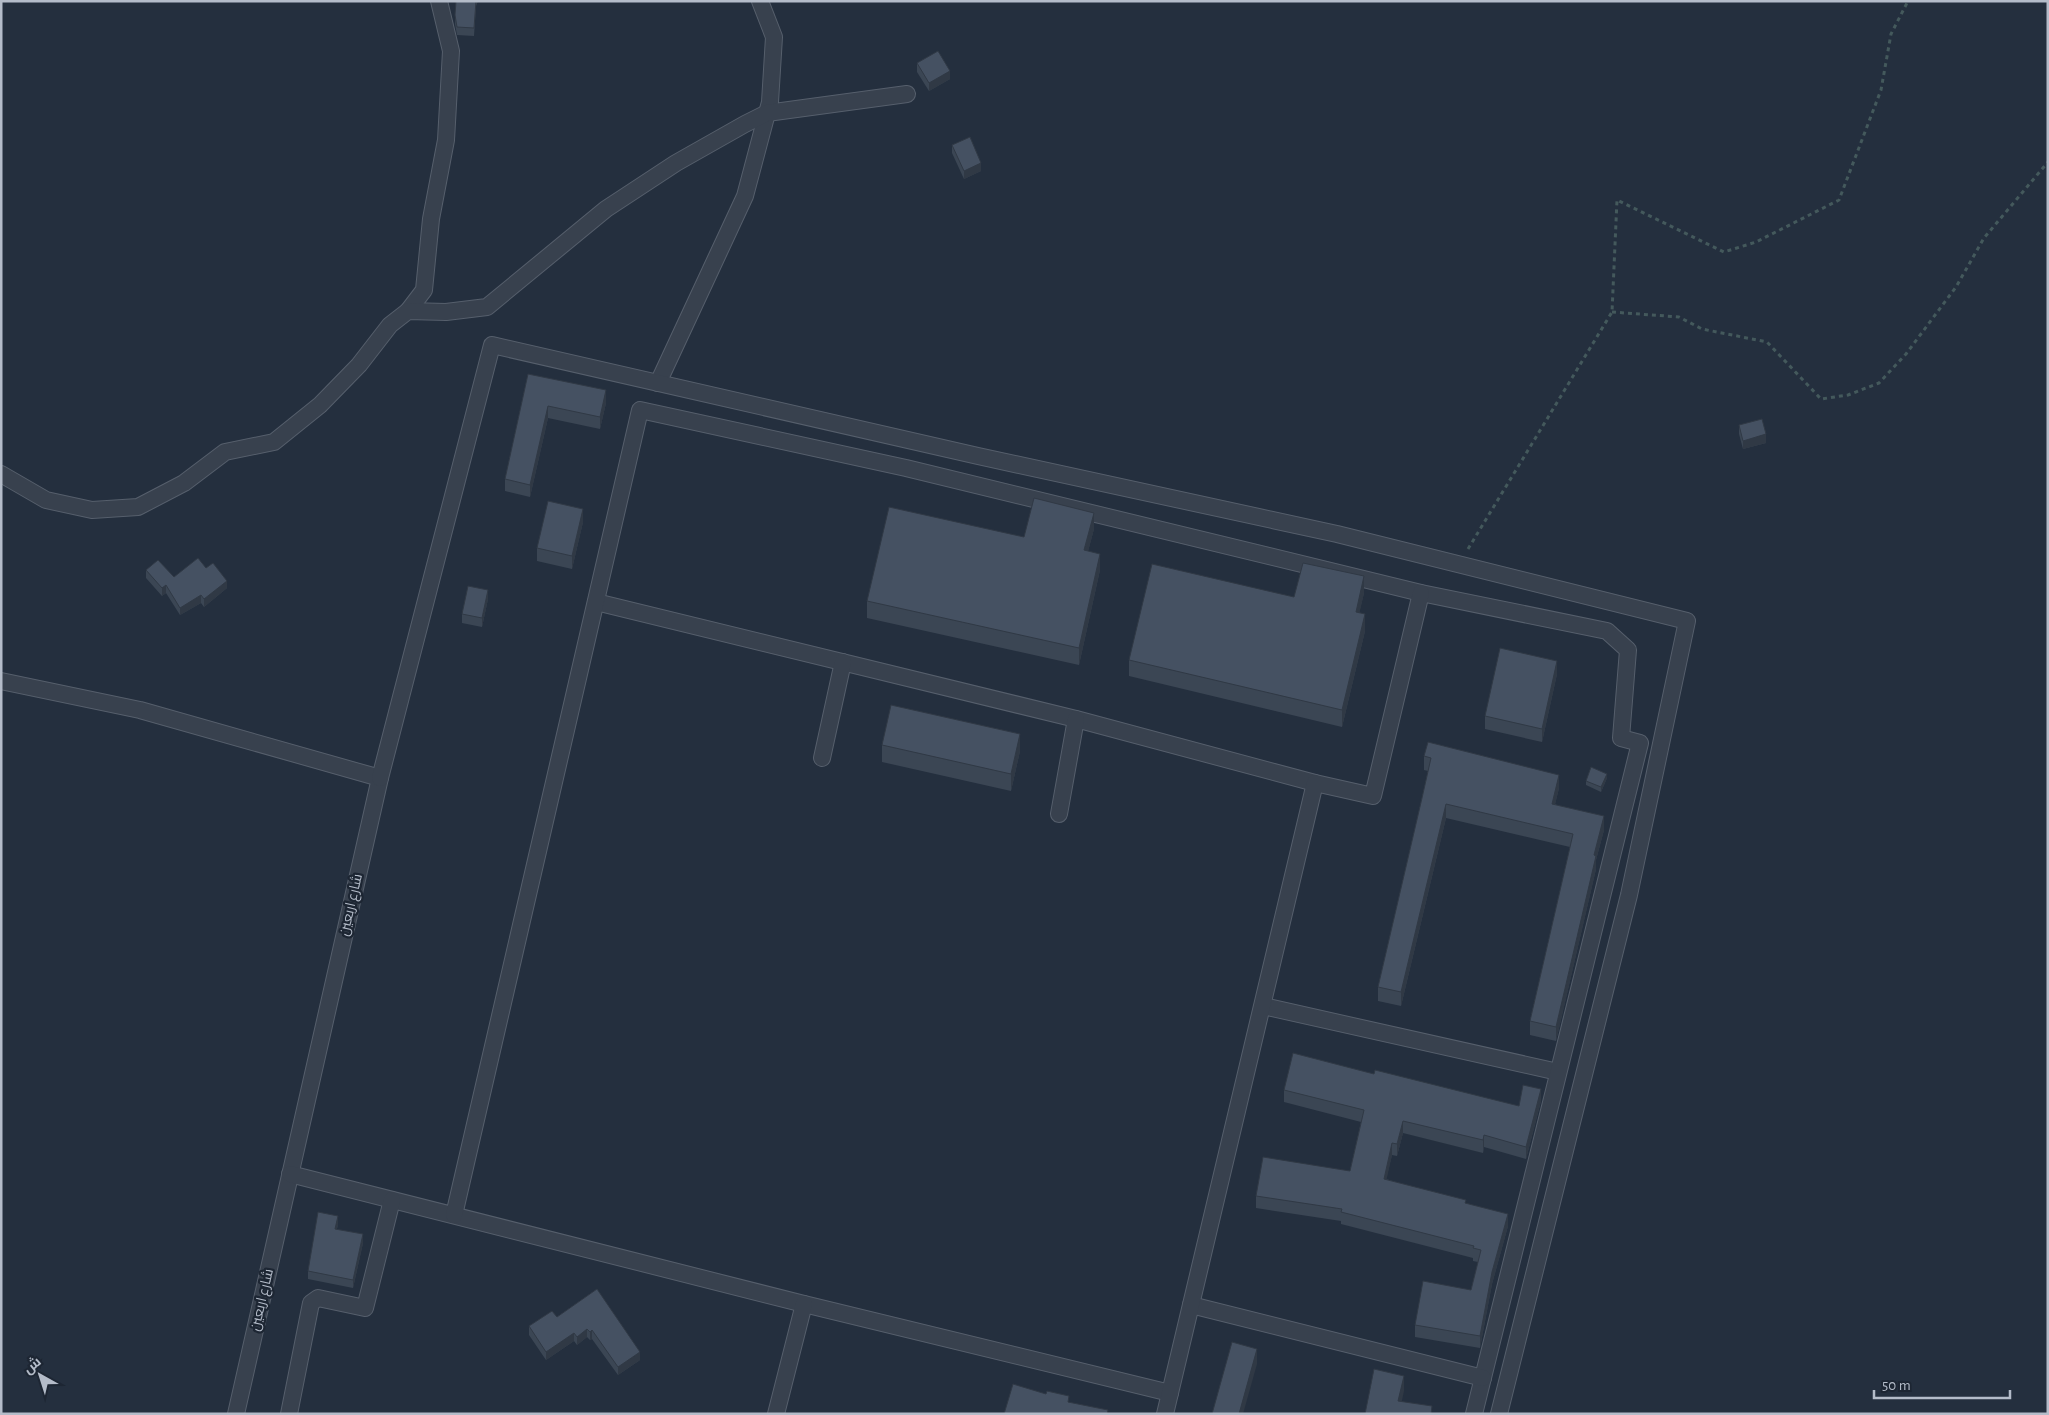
<svg xmlns="http://www.w3.org/2000/svg" width="2049" height="1415" viewBox="0 0 2049 1415" font-family="'Alegreya Sans',Cairo,sans-serif">
  <style>
    .lines { fill: none; stroke-linecap: round; stroke-linejoin: round }
    .street-casing { stroke: #565f6c; stroke-width: 18 }
    .path { stroke: #44595c; stroke-width: 3; stroke-dasharray: 4 4; stroke-linecap: butt }
    .street { stroke: #38414e; stroke-width: 16 }
    .wall { fill: #3b4654 }
    .shaded-wall { fill: #303945 }
    .building { fill: #455162; stroke: #303945 }
    .labels { text-anchor: middle; dominant-baseline: central; stroke-width: 4.5; stroke-linejoin: round; paint-order: stroke }
    .street-label { font-size: 14px; fill: #b4bcc9; stroke: #1d2633 }
  </style>
  <rect width="100%" height="100%" fill="#242f3e"/>
  <g class="lines">
    <defs>
      <g id="street">
        <path d="M408,311L424,290L431,219L446,140L451,51L439,1"/>
        <path d="M658,383L745,196L770,102L774,37L760,1"/>
        <path d="M1,474L46,500L92,510L138,507L184,483L225,452L274,442L320,405L359,365L390,325L408,311L446,312L487,307L606,209L676,163L745,124L767,113L907,94"/>
        <path d="M596,602L1076,719L1315,783"/>
        <path d="M1,681L140,710L380,778L236,1414"/>
        <path d="M822,758L843,662"/>
        <path d="M380,778L492,345L978,456L1337,534L1687,621L1629,895L1499,1414"/>
        <path d="M1059,814L1076,719"/>
        <path d="M1263,1006L1558,1072"/>
        <path d="M290,1174L804,1304L1170,1393"/>
        <path d="M454,1215L640,410L906,468L1421,593L1607,631L1628,650L1621,738L1640,743L1474,1414"/>
        <path d="M1191,1305L1483,1378"/>
        <path d="M289,1414L311,1303L318,1298L365,1308L392,1200"/>
        <path d="M776,1414L804,1304"/>
        <path d="M1165,1414L1315,783L1373,796L1421,593"/>
      </g>
    </defs>
    <!-- street casing -->
    <use href="#street" class="street-casing"/>
    <!-- path -->
    <g class="path">
      <path d="M1612,312L1679,317L1702,329L1767,342L1821,399L1848,395L1879,383L1906,354L1956,287L1984,238L2048,162"/>
      <path d="M1468,549L1612,312L1617,200L1724,252L1756,242L1839,200L1881,90L1891,34L1908,1"/>
    </g>
    <!-- street -->
    <use href="#street" class="street"/>
  </g>
  <!-- wall -->
  <g class="wall">
    <path d="M456,1H478L476,6L474,36L457,35L455,24Z"/>
    <path d="M917,63L950,79L929,91L917,72Z"/>
    <path d="M952,145L981,171L964,179L952,153Z"/>
    <path d="M528,374L606,403L600,429L548,418L530,497L505,491V479Z"/>
    <path d="M1739,425L1766,443L1743,449L1739,434Z"/>
    <path d="M583,522L572,569L537,561V548Z"/>
    <path d="M1094,529L1088,551L1100,570L1079,665L867,618V601L1024,537Z"/>
    <path d="M206,568L227,588L204,607L201,603L180,615L166,593L162,596L146,578V570L174,577Z"/>
    <path d="M1364,593L1359,613L1365,631L1342,727L1129,676V660L1294,597Z"/>
    <path d="M488,599L482,627L462,623V614Z"/>
    <path d="M1557,674L1542,742L1485,729V716Z"/>
    <path d="M882,745L1020,751L1011,791L882,762Z"/>
    <path d="M1424,756L1559,788L1555,804L1604,830L1596,860V869L1556,1041L1530,1035V1021L1570,847L1446,818L1401,1006L1378,1001V987L1422,798L1428,771L1424,770Z"/>
    <path d="M1607,778L1601,792L1586,785V781Z"/>
    <path d="M1374,1074L1519,1106L1541,1101L1526,1159L1484,1147L1483,1153L1403,1133L1397,1156L1392,1155L1386,1179L1466,1204L1508,1226L1492,1284L1480,1348L1415,1337V1325L1471,1290L1478,1262L1473,1261V1258L1341,1224V1221L1256,1208V1196L1350,1171L1361,1122L1284,1102V1090Z"/>
    <path d="M338,1224L337,1229L363,1243L353,1288L308,1279V1271Z"/>
    <path d="M597,1289L640,1360L618,1375L592,1339L590,1340L587,1337L577,1345L574,1341L546,1360L529,1335V1326L557,1317Z"/>
  </g>
  <!-- shaded-wall -->
  <g class="shaded-wall">
    <path d="M950,71V79L929,91V83Z"/>
    <path d="M981,163V171L964,179V171Z"/>
    <path d="M606,390V403L600,429V417Z"/>
    <path d="M548,406V418L530,497V485Z"/>
    <path d="M1766,434V443L1743,449V441Z"/>
    <path d="M583,509V522L572,569V556Z"/>
    <path d="M1094,513V529L1084,567V550Z"/>
    <path d="M1100,554V570L1079,665V648Z"/>
    <path d="M1364,576V593L1356,628V612Z"/>
    <path d="M227,581V588L204,607V599Z"/>
    <path d="M166,585V593L162,596V588Z"/>
    <path d="M488,590V599L482,627V618Z"/>
    <path d="M201,595V603L180,615V608Z"/>
    <path d="M1365,614V631L1342,727V710Z"/>
    <path d="M1557,661V674L1542,742V729Z"/>
    <path d="M1020,734V751L1011,791V774Z"/>
    <path d="M1607,774V778L1601,792V787Z"/>
    <path d="M1559,775V788L1552,817V804Z"/>
    <path d="M1446,804V818L1401,1006V992Z"/>
    <path d="M1604,816V830L1596,860V869L1556,1041V1027L1594,855Z"/>
    <path d="M1541,1089V1101L1526,1159V1147Z"/>
    <path d="M1403,1121V1133L1397,1156V1144Z"/>
    <path d="M1484,1135V1147L1483,1153V1140Z"/>
    <path d="M1392,1143V1155L1384,1191V1179Z"/>
    <path d="M1508,1214V1226L1492,1284L1480,1348V1336L1492,1272Z"/>
    <path d="M338,1216V1224L335,1237V1229Z"/>
    <path d="M363,1234V1243L353,1288V1280Z"/>
    <path d="M587,1329V1337L577,1345V1337Z"/>
    <path d="M592,1330V1339L590,1340V1332Z"/>
    <path d="M574,1333V1341L546,1360V1352Z"/>
    <path d="M1257,1349V1364L1243,1414H1239Z"/>
    <path d="M640,1352V1360L618,1375V1367Z"/>
    <path d="M1404,1376V1391L1399,1414L1398,1401Z"/>
  </g>
  <!-- building -->
  <g class="building">
    <path d="M456,1H476L474,28L457,27L455,15Z"/>
    <path d="M938,51L950,71L929,83L917,63Z"/>
    <path d="M970,137L981,163L964,171L952,145Z"/>
    <path d="M528,374L606,390L600,417L548,406L530,485L505,479Z"/>
    <path d="M1762,419L1766,434L1743,441L1739,425Z"/>
    <path d="M1034,498L1094,513L1084,550L1100,554L1079,648L867,601L889,507L1024,537Z"/>
    <path d="M548,501L583,509L572,556L537,548Z"/>
    <path d="M198,558L206,568L213,563L227,581L204,599L201,595L180,608L166,585L162,588L146,570L158,560L174,577Z"/>
    <path d="M1303,563L1364,576L1356,612L1365,614L1342,710L1129,660L1152,564L1294,597Z"/>
    <path d="M468,586L488,590L482,618L462,614Z"/>
    <path d="M1500,648L1557,661L1542,729L1485,716Z"/>
    <path d="M891,705L1020,734L1011,774L882,745Z"/>
    <path d="M1428,742L1559,775L1552,804L1604,816L1594,855L1596,856L1556,1027L1530,1021L1573,834L1446,804L1401,992L1378,987L1422,798L1431,758L1424,756Z"/>
    <path d="M1591,767L1607,774L1601,787L1586,781Z"/>
    <path d="M1293,1053L1374,1074L1375,1070L1519,1106L1523,1085L1541,1089L1526,1147L1484,1135L1483,1140L1403,1121L1397,1144L1392,1143L1384,1179L1466,1200L1465,1203L1508,1214L1492,1272L1480,1336L1415,1325L1423,1281L1471,1290L1481,1250L1473,1248L1474,1246L1341,1212L1342,1209L1256,1196L1263,1157L1350,1171L1364,1110L1284,1090Z"/>
    <path d="M318,1212L338,1216L335,1229L363,1234L353,1280L308,1271Z"/>
    <path d="M597,1289L640,1352L618,1367L592,1330L590,1332L587,1329L577,1337L574,1333L546,1352L529,1326L552,1311L557,1317Z"/>
    <path d="M1232,1342L1257,1349L1239,1414H1212Z"/>
    <path d="M1374,1369L1404,1376L1398,1401L1432,1406L1431,1414H1365Z"/>
    <path d="M1013,1384L1046,1394L1047,1391L1069,1396L1068,1402L1108,1410L1107,1414H1004Z"/>
  </g>
  <g class="labels">
    <!-- street labels -->
    <g class="street-label">
      <text transform="translate(351 905) rotate(-77)">شارع اربعين</text>
      <text transform="translate(262 1300) rotate(-77)">شارع اربعين</text>
    </g>
  </g>
  <!-- border -->
  <rect width="2049" height="1415" fill="none" stroke="#b4bcc9" stroke-width="5"/>
  <!-- north arrow -->
  <g transform="translate(40 1375) rotate(321)" stroke="#1d2633" stroke-width="4" paint-order="stroke">
  <path d="M0-4L9 19L0 12L-9 19Z" fill="#b4bcc9"/>
  <text y="-8" font-size="14" font-weight="bold" text-anchor="middle" fill="#b4bcc9">ش</text>
  </g>
  <!-- scale -->
  <path d="M1874 1390v8h136v-8" fill="none" stroke="#b4bcc9" stroke-width="2.5"/>
  <text x="1882" y="1390" font-size="15" fill="#b4bcc9" stroke="#1d2633" stroke-width="4" paint-order="stroke">50 m</text>
</svg>
